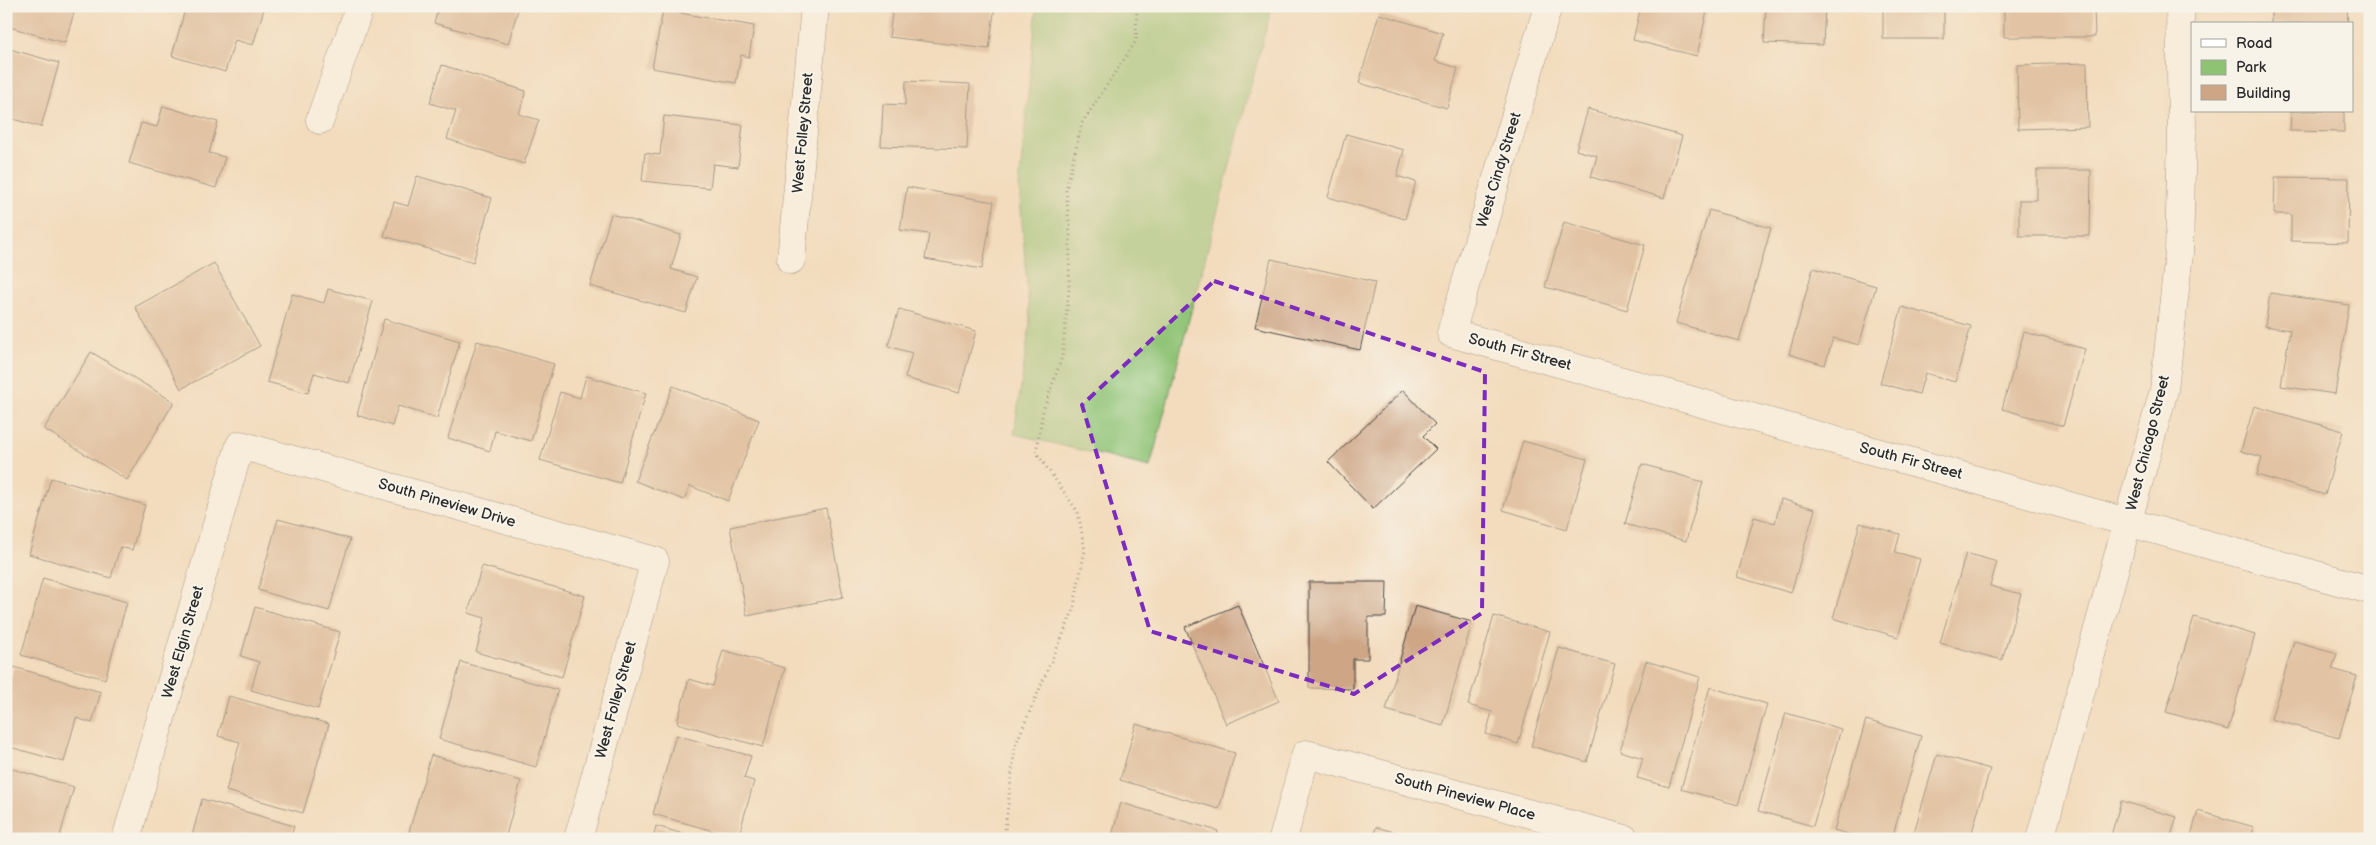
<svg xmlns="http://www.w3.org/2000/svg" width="2376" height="845" viewBox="0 0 2376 845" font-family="'Balsamiq Sans',sans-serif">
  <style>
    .green { fill: #8ec374; stroke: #5c7750 }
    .building { fill: #cea686 }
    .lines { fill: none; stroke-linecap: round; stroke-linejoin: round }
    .minor-casing { stroke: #494641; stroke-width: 29 }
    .path { stroke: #494641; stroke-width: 3; stroke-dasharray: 1 4; stroke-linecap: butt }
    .minor { stroke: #fff; stroke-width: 28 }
    .marked { fill: none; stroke: #7b2cbf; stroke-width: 4; stroke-dasharray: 10 6; stroke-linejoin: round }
    .labels { text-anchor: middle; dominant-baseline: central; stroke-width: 4.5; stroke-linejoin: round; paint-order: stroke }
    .street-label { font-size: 15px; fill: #2b2b2b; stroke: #f7f3e8 }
  </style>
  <rect width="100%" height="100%" fill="#f7f3e8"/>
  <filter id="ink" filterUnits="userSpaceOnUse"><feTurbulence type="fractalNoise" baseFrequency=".02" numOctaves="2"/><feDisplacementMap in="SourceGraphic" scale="10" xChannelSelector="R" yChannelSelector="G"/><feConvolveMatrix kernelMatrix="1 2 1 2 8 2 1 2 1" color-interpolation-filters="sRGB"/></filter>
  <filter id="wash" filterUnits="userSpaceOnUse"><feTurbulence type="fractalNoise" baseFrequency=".0096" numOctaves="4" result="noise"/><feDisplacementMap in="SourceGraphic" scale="20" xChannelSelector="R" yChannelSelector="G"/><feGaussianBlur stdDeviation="1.12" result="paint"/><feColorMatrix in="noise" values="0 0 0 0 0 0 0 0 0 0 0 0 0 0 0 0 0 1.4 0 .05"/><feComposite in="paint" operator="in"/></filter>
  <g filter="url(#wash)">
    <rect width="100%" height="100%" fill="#f3dcbe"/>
    <!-- green -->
    <path class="green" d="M1037,6H1272L1150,467L1014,434L1030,323L1019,186Z"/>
    <g id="blocks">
      <!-- building -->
      <g class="building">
        <path d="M6,6H76L65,43L6,26Z"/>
        <path d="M186,6H253L264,9L253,45L235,40L225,72L172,56Z"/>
        <path d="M439,6H519L508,44L434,23Z"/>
        <path d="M893,6H995L989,49L889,37Z"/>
        <path d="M1641,6H1708L1697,56L1633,40Z"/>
        <path d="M1766,6H1825L1823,45L1764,43Z"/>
        <rect x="1883" y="6" width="61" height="33"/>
        <path d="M2004,6H2094L2095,37H2004Z"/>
        <path d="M2271,6H2347L2348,24H2271Z"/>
        <path d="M663,10L754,26L749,57L741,55L736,83L652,68Z"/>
        <path d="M1379,14L1443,33L1435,61L1458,68L1447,108L1359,83Z"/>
        <path d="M6,48L59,63L41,127L6,117Z"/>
        <path d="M2087,63L2088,127L2018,129L2017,65Z"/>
        <path d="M442,65L526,91L519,114L539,120L524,164L447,139L456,111L430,103Z"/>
        <path d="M906,81L970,84L967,149L881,146L883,104L905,105Z"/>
        <path d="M163,106L218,122L209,153L225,157L216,188L129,163L141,123L157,127Z"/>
        <path d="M1588,109L1682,136L1664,198L1591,177L1597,156L1576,150Z"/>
        <path d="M2291,111H2344V132L2290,131Z"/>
        <path d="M664,116L743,125L738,167L713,164L710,188L642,181L645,153L660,155Z"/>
        <path d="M1346,134L1404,150L1397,176L1416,182L1405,219L1328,197Z"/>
        <path d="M2037,170H2091L2090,236H2019V200H2037Z"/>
        <path d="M417,176L492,198L473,262L384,236L394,202L408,206Z"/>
        <path d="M2275,177L2349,178L2348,243L2291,241V214H2274Z"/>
        <path d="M907,187L994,202L982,269L925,259L929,234L900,230Z"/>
        <path d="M1709,210L1771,228L1739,341L1676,323Z"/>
        <path d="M611,214L681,235L671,269L697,277L686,313L590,286Z"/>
        <path d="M1564,222L1645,245L1627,310L1545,287Z"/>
        <path d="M1271,259L1375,282L1360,350L1255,327Z"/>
        <path d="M214,263L260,346L181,389L135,307Z"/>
        <path d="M1813,268L1876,286L1859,345L1833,338L1825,365L1789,354Z"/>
        <path d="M328,289L373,301L349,383L314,373L308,393L267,382L292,294L324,303Z"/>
        <path d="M2270,293L2349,305L2335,394L2281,386L2290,330L2265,326Z"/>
        <path d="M1902,307L1971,326L1955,382L1925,373L1919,394L1880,383Z"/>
        <path d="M899,309L976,331L959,393L905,378L912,353L888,346Z"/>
        <path d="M384,319L460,341L437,418L398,406L392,426L357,415Z"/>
        <path d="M2024,332L2085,349L2063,426L2002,409Z"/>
        <path d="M477,341L554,364L531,441L495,431L490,451L448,438Z"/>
        <path d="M91,352L174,402L127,480L44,429Z"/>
        <path d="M586,376L646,393L620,483L540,460L560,392L580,398Z"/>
        <path d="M673,386L759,420L728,501L690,486L684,500L635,481Z"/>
        <path d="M1403,390L1435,424L1423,436L1436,449L1373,509L1328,462Z"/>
        <path d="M2254,406L2343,431L2325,495L2257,475L2262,457L2241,451Z"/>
        <path d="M1523,441L1587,459L1567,529L1503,510Z"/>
        <path d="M1642,464L1703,482L1686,541L1625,524Z"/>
        <path d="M51,478L145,505L132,550L120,547L111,578L29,554Z"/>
        <path d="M1781,499L1815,509L1791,593L1737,577L1754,517L1775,523Z"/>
        <path d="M826,508L843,597L747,616L730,527Z"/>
        <path d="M278,519L350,539L329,611L258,590Z"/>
        <path d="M1860,523L1900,534L1895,552L1920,559L1898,637L1833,618Z"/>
        <path d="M1966,553L1997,562L1990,586L2021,594L2002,660L1940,643Z"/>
        <path d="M482,566L585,596L562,677L476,652L485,618L468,613Z"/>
        <path d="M43,578L127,602L105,679L21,655Z"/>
        <path d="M1309,582H1387L1386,617H1368V659H1353V689L1309,688Z"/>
        <path d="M1238,605L1279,701L1226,724L1185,627Z"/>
        <path d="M1415,606L1472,622L1443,726L1386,710Z"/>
        <path d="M255,607L340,632L318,709L251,690L259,662L241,656Z"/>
        <path d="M1494,616L1550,632L1518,744L1486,734L1492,712L1468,705Z"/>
        <path d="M2194,617L2255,635L2228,730L2166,712Z"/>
        <path d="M2294,641L2337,653L2332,669L2357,676L2339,738L2271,719Z"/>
        <path d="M1559,648L1615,664L1587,762L1531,746Z"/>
        <path d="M723,650L785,668L763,747L677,723L689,679L713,686Z"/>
        <path d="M1646,661L1700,677L1669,787L1637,778L1643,758L1620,751Z"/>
        <path d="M461,662L558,690L536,767L439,739Z"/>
        <path d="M14,667L101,692L92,723L76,718L64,762L6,746V693Z"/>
        <path d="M1710,687L1767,704L1738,805L1681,789Z"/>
        <path d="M229,696L329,724L303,813L226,791L240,742L218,736Z"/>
        <path d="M1786,713L1841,729L1813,826L1758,811Z"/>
        <path d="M1866,720L1921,736L1892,839H1864L1834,830Z"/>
        <path d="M1136,724L1235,753L1219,809L1120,780Z"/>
        <path d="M676,735L751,756L744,778L754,781L738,838L653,814Z"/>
        <path d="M1937,754L1990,769L1970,839H1912Z"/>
        <path d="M431,755L521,781L505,839H407Z"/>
        <path d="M6,767L74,787L59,839H6Z"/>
        <path d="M202,799L294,826L290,839H191Z"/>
        <path d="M2121,801L2177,817L2170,839H2110Z"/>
        <path d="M1121,803L1218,831L1216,839H1111Z"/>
        <path d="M2198,811L2254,827L2251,839H2190Z"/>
        <path d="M656,826L697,838V839H653Z"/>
        <path d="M1376,827L1416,838V839H1373Z"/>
      </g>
    </g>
  </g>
  <g filter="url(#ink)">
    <use href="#blocks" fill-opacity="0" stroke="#494641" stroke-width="1"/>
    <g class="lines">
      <defs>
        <g id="minor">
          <path d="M1548,6L1451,333L2370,590"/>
          <path d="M320,120L360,6"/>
          <path d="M791,260L815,6"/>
          <path d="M126,839L240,445L655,561L578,839"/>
          <path d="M1283,839L1306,754L1625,839"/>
          <path d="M2040,839L2164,390L2179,253L2182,132L2180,6"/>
        </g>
      </defs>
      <!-- minor casing -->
      <use href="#minor" class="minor-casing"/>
      <!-- path -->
      <path class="path" d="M1004,839L1015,746L1073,611L1085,550L1078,512L1036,452L1043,411L1062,357L1069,289L1070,235L1066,190L1082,123L1136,41L1137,6"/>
      <!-- minor -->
      <use href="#minor" class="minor"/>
    </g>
  </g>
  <!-- marked area -->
  <path d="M0 0H2376V845H0ZM1214,281L1485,372L1482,613L1354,694L1150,631L1082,405Z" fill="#f3dcbe" fill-opacity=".55" fill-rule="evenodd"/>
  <path class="marked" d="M1214,281L1485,372L1482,613L1354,694L1150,631L1082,405Z"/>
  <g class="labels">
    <!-- street labels -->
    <g class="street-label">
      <text transform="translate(803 133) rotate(-85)">West Folley Street</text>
      <text transform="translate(1499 170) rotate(-73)">West Cindy Street</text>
      <text transform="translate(1520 352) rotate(15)">South Fir Street</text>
      <text transform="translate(2148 443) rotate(-76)">West Chicago Street</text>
      <text transform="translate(1911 461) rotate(15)">South Fir Street</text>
      <text transform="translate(447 503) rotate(16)">South Pineview Drive</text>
      <text transform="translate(183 642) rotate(-74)">West Elgin Street</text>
      <text transform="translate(616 700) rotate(-75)">West Folley Street</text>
      <text transform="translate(1465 797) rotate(15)">South Pineview Place</text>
    </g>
  </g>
  <!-- margin -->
  <rect width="2376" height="845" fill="none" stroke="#f7f3e8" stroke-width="25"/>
  <!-- legend -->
  <rect x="2191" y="22" width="162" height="90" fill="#f7f3e8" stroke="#a5a39c"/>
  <rect x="2201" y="39" width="25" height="8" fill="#ffffff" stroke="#a5a39c"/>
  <text x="2236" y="48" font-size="15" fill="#2b2b2b">Road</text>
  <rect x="2201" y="60" width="25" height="15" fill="#8ec374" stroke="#a5a39c"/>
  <text x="2236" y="72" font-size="15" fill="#2b2b2b">Park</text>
  <rect x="2201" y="85" width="25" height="15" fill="#cea686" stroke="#a5a39c"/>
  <text x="2236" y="98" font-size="15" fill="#2b2b2b">Building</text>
</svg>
